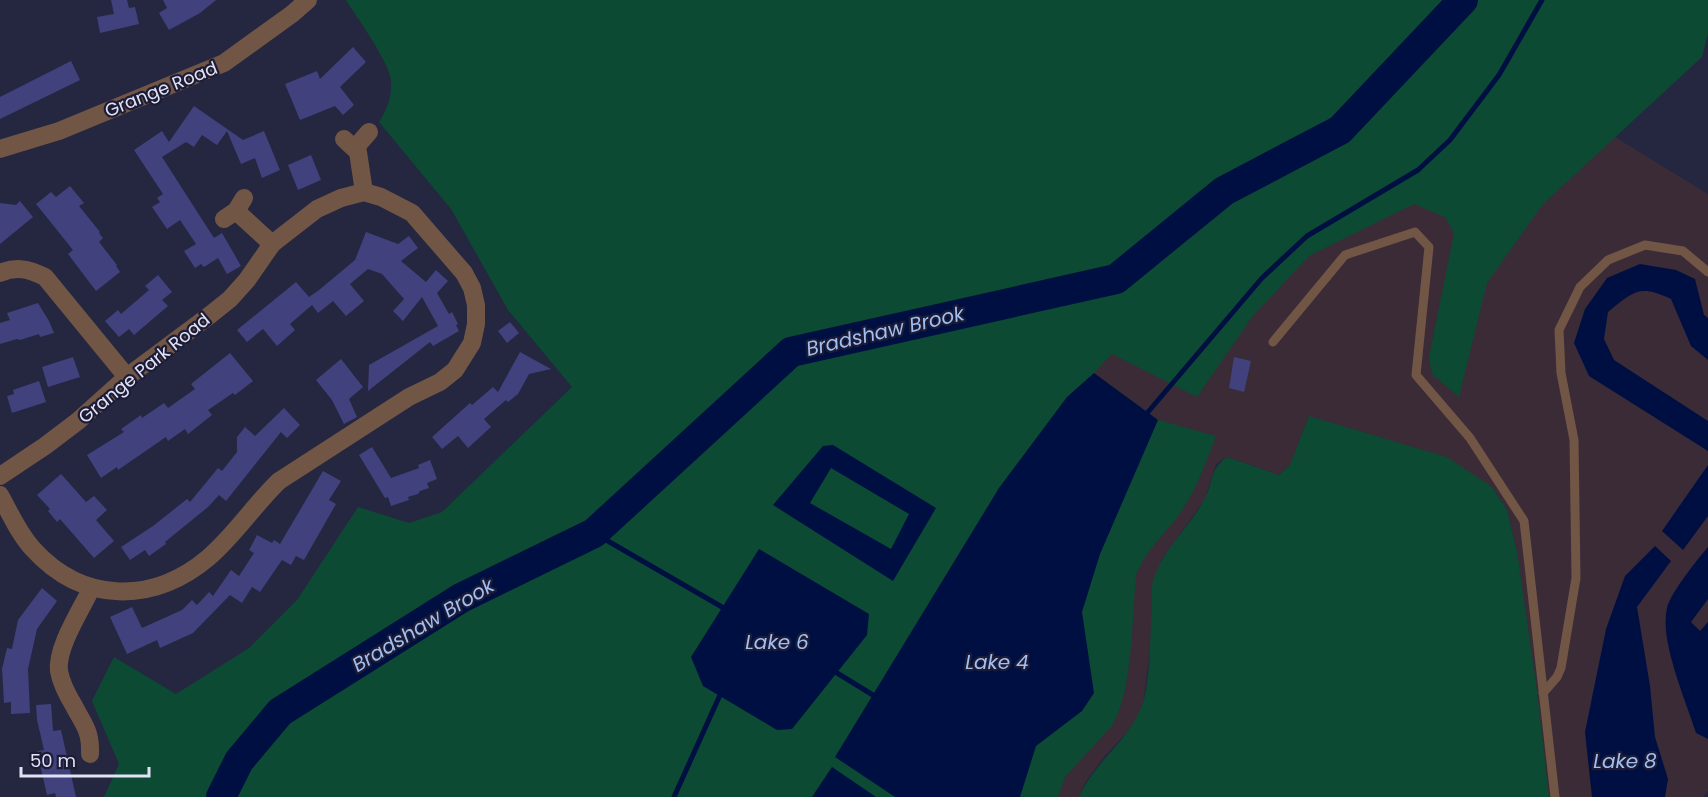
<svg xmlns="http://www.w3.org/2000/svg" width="1708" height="797" viewBox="0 0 1708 797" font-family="Poppins,sans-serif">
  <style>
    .commercial { fill: #3a2b37 }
    .green { fill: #0c4a33 }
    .water { fill: #000f42; fill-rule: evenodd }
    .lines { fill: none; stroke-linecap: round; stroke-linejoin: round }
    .stream { stroke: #000f42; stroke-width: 5 }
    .river { stroke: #000f42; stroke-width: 30 }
    .building { fill: #41417e }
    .lane { stroke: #715645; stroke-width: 9 }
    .street { stroke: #715645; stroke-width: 18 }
    .labels { text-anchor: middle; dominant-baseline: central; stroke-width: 4.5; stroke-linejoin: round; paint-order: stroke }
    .street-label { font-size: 18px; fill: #e1e3f5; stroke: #1c1c36 }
    .water-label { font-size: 20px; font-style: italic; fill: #a2bff1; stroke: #1c1c36 }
  </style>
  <rect width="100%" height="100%" fill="#252640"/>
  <!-- commercial -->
  <path class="commercial" d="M1615,137L1708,194V791L1703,797H1539L1517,552L1507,510L1492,487L1290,465L1279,475L1227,457L1216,464L1205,499L1161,561L1143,705L1133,726L1103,758L1085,783L1079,797H575L632,632L1432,156Z"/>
  <!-- green -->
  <g class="green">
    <path d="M346,0H1708V34L1702,57L1543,204L1487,283L1459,397L1432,374L1429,357L1454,233L1445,217L1414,204L1309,256L1252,317L1197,397L1112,354L1094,373L1158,420L1216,436C1207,459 1199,483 1186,504C1171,529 1147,547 1136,575C1132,618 1133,690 1112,726L1065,777L1058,797H104L119,764L92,701L114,657L176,694L249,648L297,600L358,507L409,523L442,512L572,387L508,310L451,209L379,122C387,110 392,96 391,82C391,64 357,18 346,0Z"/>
    <path d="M1309,416L1447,457L1492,487L1507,510L1517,552L1536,683L1549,797H1079C1094,763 1127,742 1141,708C1151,686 1150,630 1152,604C1152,596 1151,588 1153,581C1162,550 1189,528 1204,500C1214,482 1209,470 1227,457L1279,475L1290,465Z"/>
  </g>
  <!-- water -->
  <g class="water">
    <path d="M1640,264L1676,270L1695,279L1704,315L1708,318V360L1691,346L1671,299C1639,284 1634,291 1608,312L1604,339L1614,360L1708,421V451L1589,376L1574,343L1585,309L1607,278Z"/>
    <path d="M1094,373L1158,420L1100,554L1082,612L1094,693L1082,711L1036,746L1020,797H895L835,757L999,488L1067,397Z"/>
    <path d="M833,445L936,508L893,581L773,505L823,446ZM831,468L909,514L891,549L810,503Z"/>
    <path d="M1708,465V516L1683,550L1662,531Z"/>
    <path d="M1655,546L1671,561L1637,607L1650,686L1655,737L1668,779L1665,797H1592L1585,732L1606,629L1625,576Z"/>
    <path d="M1708,547V599L1691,622L1700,631L1708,622V739L1696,733C1686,701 1659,640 1667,608C1671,592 1697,560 1708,547Z"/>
    <path d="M759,549L869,614L867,635L792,729L777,730L703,686L691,657Z"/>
    <path d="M832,767L876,797H812Z"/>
  </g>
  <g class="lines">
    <!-- stream -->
    <g class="stream">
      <path d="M1148,412L1262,278L1307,236L1418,170L1450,140L1499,75L1542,0"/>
      <path d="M594,533L722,607"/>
      <path d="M837,673L873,695"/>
      <path d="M674,797L720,695"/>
    </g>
    <!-- river -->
    <path class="river" d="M221,797L239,761L280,712L461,598L594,533L791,352L1116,279L1224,191L1340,130L1463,0"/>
  </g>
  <!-- building -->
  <g class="building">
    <path d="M111,0H127L129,8L135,7L139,24L100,33L97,17L114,14Z"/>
    <path d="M163,0H216L200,13L169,30L159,13L167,8Z"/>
    <path d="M353,47L366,62L340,87L354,105L343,115L335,106L300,120L285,84L317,71L320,79Z"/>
    <path d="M71,61L80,80L0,119V97Z"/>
    <path d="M194,106L243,140L264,131L280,170L262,178L255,158L241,164L227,131L217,145L202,135L194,147L186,142L162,157L214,238L222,233L241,266L227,274L218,258L204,267L201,264L195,268L184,251L196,244L180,220L167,229L152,207L160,202L157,198L163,194L134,150L162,131L169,142Z"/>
    <path d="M311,155L321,180L298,190L288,165Z"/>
    <path d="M70,186L84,203L79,206L100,232L99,233L103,238L99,242L117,265L116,266L120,272L96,291L68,254L73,250L36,204L51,192L56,197Z"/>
    <path d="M20,201L33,217L0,244V203L16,205Z"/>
    <path d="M366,232L398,244L409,236L418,248L401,261L426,282L436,270L448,281L437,293L449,314L452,312L458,324L456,325L459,331L433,346L430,342L368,391L369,365L438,326L422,297L403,321L393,311L404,299L382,274L368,269L350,284L364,301L346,316L333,301L318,313L312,305L290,324L295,330L277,346L263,329L247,342L237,330L296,282L309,297L319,290L355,260Z"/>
    <path d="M158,275L172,292L162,300L168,306L134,335L129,329L119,337L105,321L118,310L121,314L149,290L145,286Z"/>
    <path d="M38,303L49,321L54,333L40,337L39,334L20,340L17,339L0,344V323L10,320L7,313Z"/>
    <path d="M510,322L519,333L507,343L498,331Z"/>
    <path d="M520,352L551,369L529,374L518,394L508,402L506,400L484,419L491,427L468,448L458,436L442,449L432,437L470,403L472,405L493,387L498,392Z"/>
    <path d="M230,353L253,381L235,395L233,393L208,410L212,415L188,434L185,429L168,441L166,437L118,470L117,467L101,478L87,455L124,432L121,429L141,415L142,418L164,403L168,408L195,389L191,384Z"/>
    <path d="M73,357L80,377L48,387L42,367Z"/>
    <path d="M1234,357L1251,361L1244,392L1229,388Z"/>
    <path d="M341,359L363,387L349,399L357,417L344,424L332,400L316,380Z"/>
    <path d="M39,381L46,402L12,413L7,396L14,394L13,390Z"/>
    <path d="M284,408L300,425L287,438L281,432L226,501L219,495L208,507L165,542L166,544L149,556L145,550L130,560L121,547L153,526L187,499L190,502L218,468L222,471L237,452V437L245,427L255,436Z"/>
    <path d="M372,447L391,478L419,468L418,465L430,460L437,479L427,483L429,488L420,491L418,494L408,497L409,500L391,506L388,497L385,498L359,455Z"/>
    <path d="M323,471L341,481L329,500L336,504L304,560L296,556L291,565L282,560L260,592L252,587L242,603L230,595L193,633L160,648L157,640L127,654L110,617L132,607L142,628L182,610L192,600L197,605L209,592L213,596L231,570L239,576L254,553L249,550L257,535L272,543L274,540L280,544Z"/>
    <path d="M61,474L86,502L94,496L107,510L96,520L114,541L94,558L60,519L57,522L48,511L50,509L37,495Z"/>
    <path d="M42,588L57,601L37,629L28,669L30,713L11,714V702L4,703L2,669L7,648L12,649L18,620Z"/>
    <path d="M51,704L53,731L61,730L76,797H56L55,793L47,795L37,751L44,750L37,720L36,705Z"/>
  </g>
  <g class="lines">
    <!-- lane -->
    <g class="lane">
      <path d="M1273,342L1345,255L1415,232L1429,247L1416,375L1470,438L1524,521L1555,797"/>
      <path d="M1543,693L1557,677L1561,668L1576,578L1574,440L1561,373L1559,330L1580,287L1608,260L1645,245L1683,251L1708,272"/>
    </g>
    <!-- street -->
    <g class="street">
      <path d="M344,139L358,152L364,192"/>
      <path d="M355,148L369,132"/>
      <path d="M0,149L59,131L224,63L292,14L308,0"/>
      <path d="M236,211L272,244"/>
      <path d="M224,219L236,211L244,198"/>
      <path d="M0,273C17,266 29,269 45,277L127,377"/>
      <path d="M0,476L45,446L78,421L127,377L210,315L230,299L247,280L272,244L317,209L341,198L364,192L381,197L412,213L464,273L472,288L476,305V324L472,343L455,370L440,382L409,397L279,481C254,505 235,535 208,558C153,604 83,604 33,549C19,534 10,513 0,495"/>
      <path d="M90,754C91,731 84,725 74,706C68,696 61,683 59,671C56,648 81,610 91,589"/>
    </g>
  </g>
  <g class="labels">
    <!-- street labels -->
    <g class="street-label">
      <text transform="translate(161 89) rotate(-22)">Grange Road</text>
      <text transform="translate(144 368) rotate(-39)">Grange Park Road</text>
    </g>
    <!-- water labels -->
    <g class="water-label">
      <text transform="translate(885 331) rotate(-13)">Bradshaw Brook</text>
      <text transform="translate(423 625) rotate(-31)">Bradshaw Brook</text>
      <text x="777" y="642">Lake 6</text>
      <text x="997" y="662">Lake 4</text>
      <text x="1625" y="761">Lake 8</text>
    </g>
  </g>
  <!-- scale -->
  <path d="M21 767v9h128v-9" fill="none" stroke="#e1e3f5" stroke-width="3"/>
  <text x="30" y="767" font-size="18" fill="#e1e3f5" stroke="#1c1c36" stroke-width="4.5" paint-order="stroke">50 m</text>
</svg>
